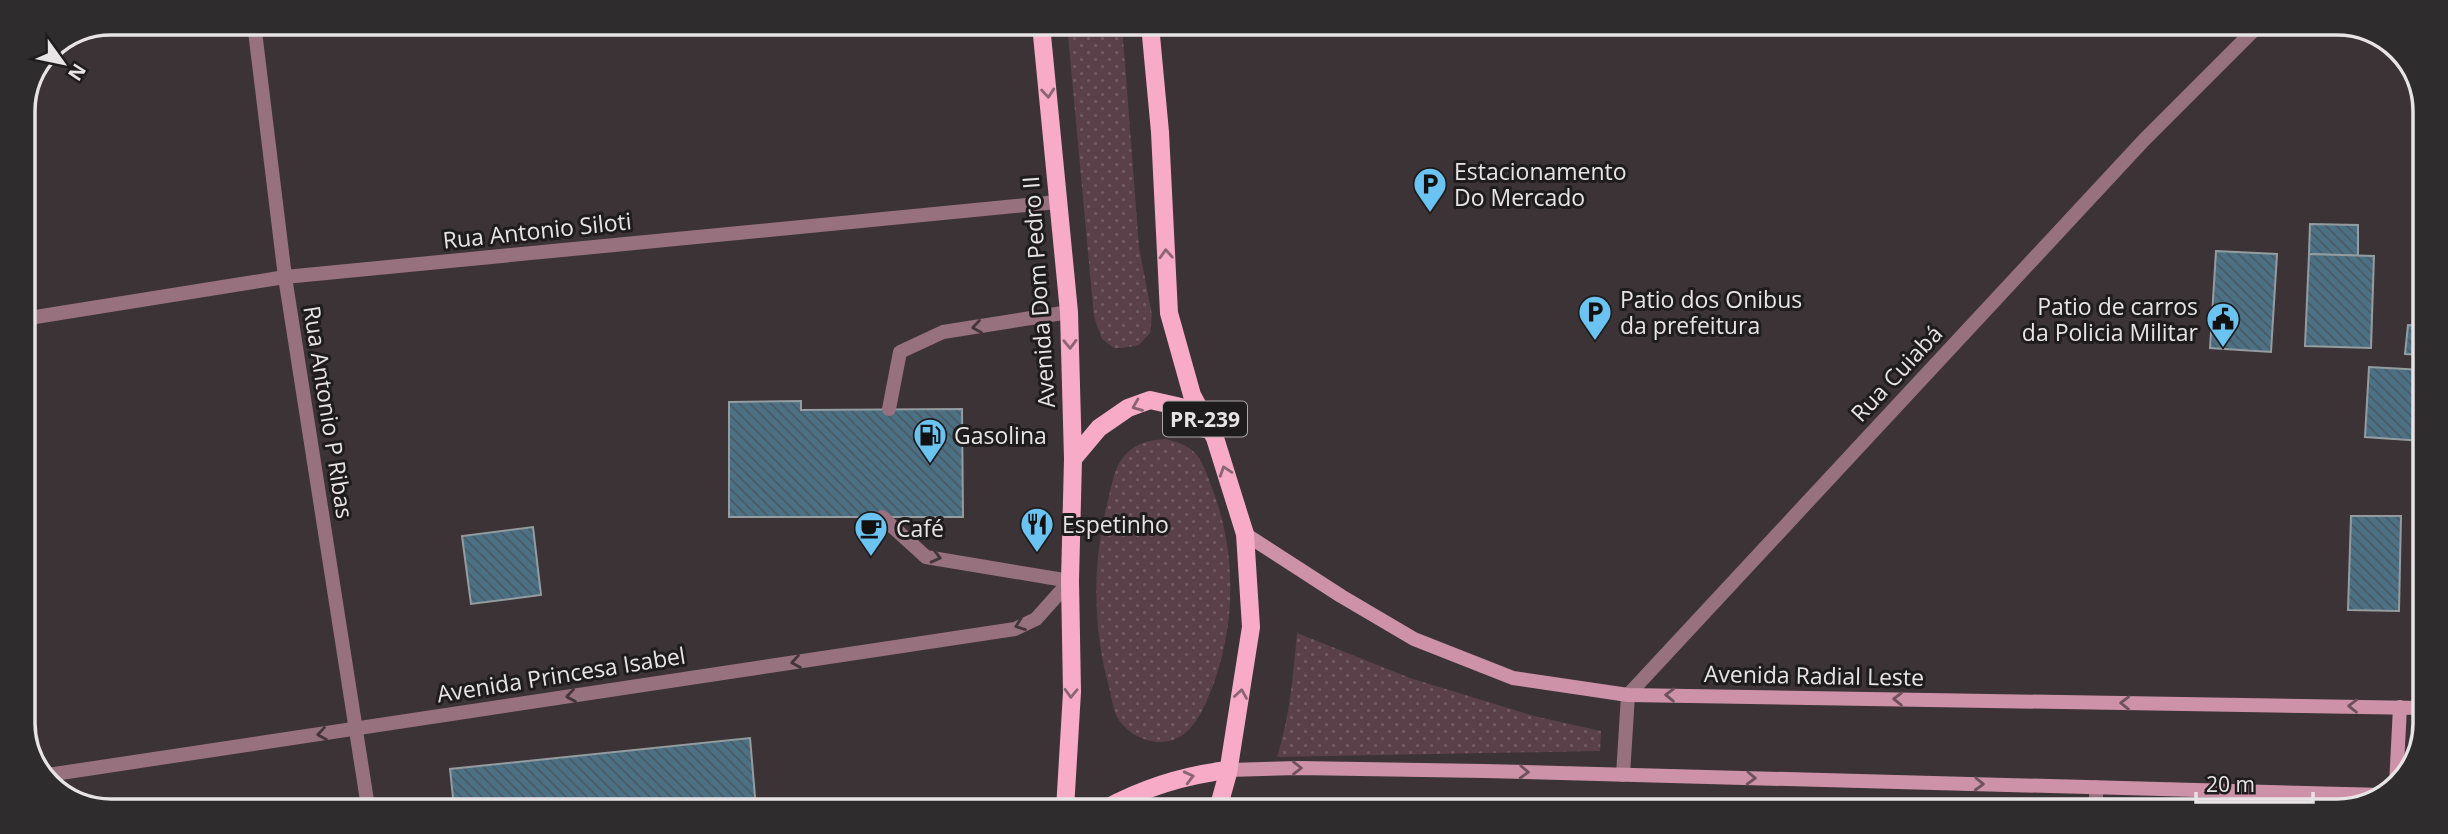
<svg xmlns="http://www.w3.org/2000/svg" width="2448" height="834" viewBox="0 0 2448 834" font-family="'Open Sans',sans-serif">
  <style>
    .grass { fill: url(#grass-dots) }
    .building { fill: url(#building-back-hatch); stroke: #949ca0; stroke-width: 2 }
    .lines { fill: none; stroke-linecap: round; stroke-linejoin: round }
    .service { stroke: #97717e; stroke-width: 14 }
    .minor { stroke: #97717e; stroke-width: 14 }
    .secondary { stroke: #cd92a7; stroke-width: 14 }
    .primary { stroke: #f7abc7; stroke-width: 18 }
    .oneway { stroke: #8b6472 }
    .oneway2 { stroke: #43363a }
    .oneway3 { stroke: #6d515b }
    .labels { text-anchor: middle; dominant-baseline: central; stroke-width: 6; stroke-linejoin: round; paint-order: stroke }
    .shield { fill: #1f1c1d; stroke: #aca8a9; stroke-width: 2 }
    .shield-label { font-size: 21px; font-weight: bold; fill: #e8e4e5 }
    .poi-label { font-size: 23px; fill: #e8e4e5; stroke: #1f1c1d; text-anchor: start }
    .street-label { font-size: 23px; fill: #e8e4e5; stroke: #1f1c1d }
    .rim { fill: none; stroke: #e8e4e5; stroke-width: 3.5 }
  </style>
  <defs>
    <pattern id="grass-dots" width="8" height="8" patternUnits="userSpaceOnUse" patternTransform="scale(1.75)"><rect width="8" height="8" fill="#5a4049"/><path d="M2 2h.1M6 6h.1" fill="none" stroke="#725b63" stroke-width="1.8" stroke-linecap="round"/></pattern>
    <pattern id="building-back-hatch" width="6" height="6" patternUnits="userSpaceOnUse" patternTransform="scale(1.75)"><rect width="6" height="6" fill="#4c7185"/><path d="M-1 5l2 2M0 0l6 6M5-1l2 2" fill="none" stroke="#495a65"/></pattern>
  </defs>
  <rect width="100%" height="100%" fill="#3b3336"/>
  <!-- grass -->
  <g class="grass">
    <path d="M1067,25H1122L1139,247L1152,315L1150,333L1139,345L1123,348H1114L1102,339L1094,317Z"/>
    <path d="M1166,439C1176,442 1186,444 1194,452C1203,461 1206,473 1211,485C1237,551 1237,627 1210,693C1200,718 1187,744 1156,742C1140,740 1124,730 1117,717C1113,709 1112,699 1110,691C1092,628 1092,560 1109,496C1113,481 1115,464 1127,453C1138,442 1151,440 1166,439Z"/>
    <path d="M1297,633L1410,678L1534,716L1601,731L1600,751L1277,757C1290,716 1293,675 1297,633Z"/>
  </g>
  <!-- building -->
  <g class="building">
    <path d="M2310,224L2358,225V256L2309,254Z"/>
    <path d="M2216,251L2277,254L2271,352L2210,348Z"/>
    <path d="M2309,254L2374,256L2371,348L2305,346Z"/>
    <path d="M2408,325L2424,326L2423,355L2405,354Z"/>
    <path d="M2369,367L2423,370V441L2365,437Z"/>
    <path d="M801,401V410L962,409L963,517H729V402Z"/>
    <path d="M2351,516H2401L2399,611L2348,610Z"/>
    <path d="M533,527L541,595L471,604L462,536Z"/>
    <path d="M750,738L756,808L454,807L450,769Z"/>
  </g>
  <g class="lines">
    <!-- service -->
    <g class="service">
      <path d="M889,409L900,352L943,332L1069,312"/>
      <path d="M882,517L926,557L1070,581"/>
    </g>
    <!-- minor -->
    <g class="minor">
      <path d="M254,23L285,277L368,807"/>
      <path d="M23,319L285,277L1057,202"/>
      <path d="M1623,775L1628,695L2144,140L2257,27"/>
      <path d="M41,776L1015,629L1036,619L1070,581"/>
      <path d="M2096,787V811"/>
    </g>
    <!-- secondary -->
    <g class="secondary">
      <path d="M1245,534L1341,596L1414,639L1513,678L1628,695L2421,708"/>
      <path d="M1228,770L1298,768L1484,771L2384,795"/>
      <path d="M2396,785L2400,707"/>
    </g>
    <!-- primary -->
    <g class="primary">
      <path d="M1041,25L1069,312L1073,459L1070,581L1072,692L1065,809"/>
      <path d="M1150,25L1160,132L1169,313L1192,395L1215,438L1245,534L1251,627L1228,773L1218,809"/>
      <path d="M1073,459L1099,428L1128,408L1150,400L1181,407L1205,429"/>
      <path d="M1105,809C1143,788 1186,775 1228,770"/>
    </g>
  </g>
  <!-- one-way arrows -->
  <defs><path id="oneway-chevron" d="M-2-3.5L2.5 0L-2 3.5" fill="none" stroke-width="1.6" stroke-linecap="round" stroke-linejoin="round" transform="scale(1.75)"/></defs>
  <g class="oneway">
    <use href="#oneway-chevron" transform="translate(1048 93) rotate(85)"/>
    <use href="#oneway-chevron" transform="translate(1166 254) rotate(-93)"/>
    <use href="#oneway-chevron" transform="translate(1070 344) rotate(89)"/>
    <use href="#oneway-chevron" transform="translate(1137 406) rotate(158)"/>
    <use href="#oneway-chevron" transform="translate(1225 471) rotate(-108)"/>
    <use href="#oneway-chevron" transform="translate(1071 693) rotate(92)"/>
    <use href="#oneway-chevron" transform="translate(1241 694) rotate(-81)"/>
    <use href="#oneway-chevron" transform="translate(1189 777) rotate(-14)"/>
  </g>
  <g class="oneway2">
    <use href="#oneway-chevron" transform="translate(977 327) rotate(171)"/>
    <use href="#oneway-chevron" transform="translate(936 557) rotate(14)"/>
    <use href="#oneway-chevron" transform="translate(1020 625) rotate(160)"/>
    <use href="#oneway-chevron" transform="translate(796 662) rotate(171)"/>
    <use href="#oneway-chevron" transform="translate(571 696) rotate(171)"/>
    <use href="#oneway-chevron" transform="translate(322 734) rotate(171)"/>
  </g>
  <g class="oneway3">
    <use href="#oneway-chevron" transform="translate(1670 695) rotate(-179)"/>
    <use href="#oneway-chevron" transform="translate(1898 699) rotate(-179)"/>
    <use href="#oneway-chevron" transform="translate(2125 703) rotate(-179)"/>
    <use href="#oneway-chevron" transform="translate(2353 706) rotate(-179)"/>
    <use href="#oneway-chevron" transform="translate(1297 768)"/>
    <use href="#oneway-chevron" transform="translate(1524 772) rotate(2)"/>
    <use href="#oneway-chevron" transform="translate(1751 778) rotate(2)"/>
    <use href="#oneway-chevron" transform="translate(1979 784) rotate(2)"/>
  </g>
  <!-- icons -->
  <defs>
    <symbol id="parking-pin" viewBox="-11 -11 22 30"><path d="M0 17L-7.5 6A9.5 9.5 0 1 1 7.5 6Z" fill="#6ac3f1" stroke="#1f1c1d"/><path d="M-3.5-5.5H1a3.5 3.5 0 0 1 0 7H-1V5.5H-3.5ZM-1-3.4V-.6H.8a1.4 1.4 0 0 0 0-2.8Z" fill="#111"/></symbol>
    <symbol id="civic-pin" viewBox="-11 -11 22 30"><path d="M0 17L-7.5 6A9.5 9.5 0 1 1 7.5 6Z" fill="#6ac3f1" stroke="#1f1c1d"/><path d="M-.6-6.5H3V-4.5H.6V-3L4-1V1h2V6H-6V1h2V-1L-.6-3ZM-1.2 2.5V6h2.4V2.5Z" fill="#111"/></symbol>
    <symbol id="fuel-pin" viewBox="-11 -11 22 30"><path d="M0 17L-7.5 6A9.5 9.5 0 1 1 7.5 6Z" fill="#6ac3f1" stroke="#1f1c1d"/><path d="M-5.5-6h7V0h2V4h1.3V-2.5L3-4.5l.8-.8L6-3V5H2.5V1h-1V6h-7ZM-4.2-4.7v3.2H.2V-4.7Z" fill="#111"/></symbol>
    <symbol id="restaurant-pin" viewBox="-11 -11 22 30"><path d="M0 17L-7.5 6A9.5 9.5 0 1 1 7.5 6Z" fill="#6ac3f1" stroke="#1f1c1d"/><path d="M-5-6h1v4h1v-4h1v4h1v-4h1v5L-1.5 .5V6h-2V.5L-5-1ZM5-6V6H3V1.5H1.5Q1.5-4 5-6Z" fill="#111"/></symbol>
    <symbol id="cafe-pin" viewBox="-11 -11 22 30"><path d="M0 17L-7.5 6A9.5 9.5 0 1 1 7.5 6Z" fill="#6ac3f1" stroke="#1f1c1d"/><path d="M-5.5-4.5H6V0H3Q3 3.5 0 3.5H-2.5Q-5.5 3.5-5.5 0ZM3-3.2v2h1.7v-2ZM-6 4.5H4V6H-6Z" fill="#111"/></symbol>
  </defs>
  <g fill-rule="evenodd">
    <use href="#parking-pin" x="1411" y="165" width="38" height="52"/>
    <use href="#parking-pin" x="1576" y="293" width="38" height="52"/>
    <use href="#civic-pin" x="2204" y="300" width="38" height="52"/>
    <use href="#fuel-pin" x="911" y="416" width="38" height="52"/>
    <use href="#restaurant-pin" x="1018" y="505" width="38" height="52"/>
    <use href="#cafe-pin" x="852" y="509" width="38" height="52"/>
  </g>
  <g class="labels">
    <!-- shield labels -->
    <rect class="shield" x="1163" y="401.5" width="84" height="35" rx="5"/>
    <g class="shield-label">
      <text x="1205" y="419">PR-239</text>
    </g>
    <!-- poi labels -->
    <g class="poi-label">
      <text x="1454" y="171">Estacionamento<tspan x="1454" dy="26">Do Mercado</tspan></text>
      <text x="1620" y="299">Patio dos Onibus<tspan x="1620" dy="26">da prefeitura</tspan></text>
      <text x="2198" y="306" text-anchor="end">Patio de carros<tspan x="2198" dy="26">da Policia Militar</tspan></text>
      <text x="954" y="435">Gasolina</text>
      <text x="1062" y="524">Espetinho</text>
      <text x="896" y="528">Café</text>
    </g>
    <!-- street labels -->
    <g class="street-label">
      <text transform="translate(537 230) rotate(-6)">Rua Antonio Siloti</text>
      <text transform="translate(1038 292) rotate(-94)">Avenida Dom Pedro II</text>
      <text transform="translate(1896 373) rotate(-47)">Rua Cuiabá</text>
      <text transform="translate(329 412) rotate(81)">Rua Antonio P Ribas</text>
      <text transform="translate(561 674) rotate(-9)">Avenida Princesa Isabel</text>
      <text transform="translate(1814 675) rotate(1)">Avenida Radial Leste</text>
    </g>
  </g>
  <!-- crop -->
  <path d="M0 0H2448V834H0ZM111 35H2337A76 76 0 0 1 2413 111V723A76 76 0 0 1 2337 799H111A76 76 0 0 1 35 723V111A76 76 0 0 1 111 35Z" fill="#2f2c2d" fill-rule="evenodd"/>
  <path class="rim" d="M111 35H2337A76 76 0 0 1 2413 111V723A76 76 0 0 1 2337 799H111A76 76 0 0 1 35 723V111A76 76 0 0 1 111 35Z"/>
  <!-- north arrow -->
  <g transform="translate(63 63) rotate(123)" stroke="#1f1c1d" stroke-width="5" paint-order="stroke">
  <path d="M0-5L12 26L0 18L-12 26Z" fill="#e8e4e5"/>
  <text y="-10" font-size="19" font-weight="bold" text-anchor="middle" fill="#e8e4e5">N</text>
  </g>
  <!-- scale -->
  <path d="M2196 792v10h117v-10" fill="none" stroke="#e8e4e5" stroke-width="3.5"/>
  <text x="2206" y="792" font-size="21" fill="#e8e4e5" stroke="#1f1c1d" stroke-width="5" paint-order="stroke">20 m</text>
</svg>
